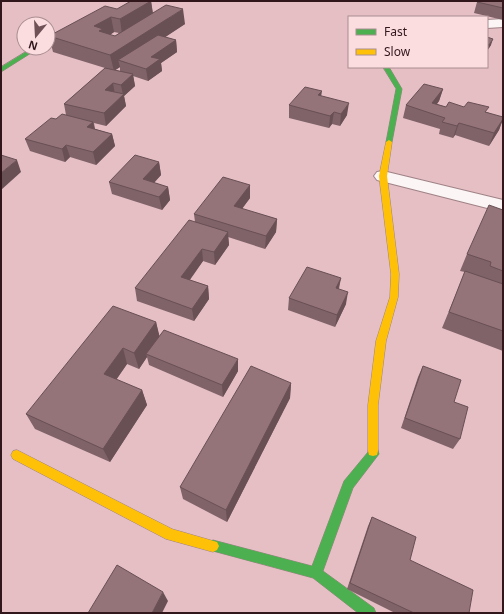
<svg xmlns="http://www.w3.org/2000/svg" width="504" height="614" viewBox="0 0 504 614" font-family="'Noto Sans',sans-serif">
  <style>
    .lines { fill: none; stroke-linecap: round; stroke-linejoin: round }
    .street-casing { stroke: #9f8286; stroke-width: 2 }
    .fast-casing { stroke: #9f8286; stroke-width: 1 }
    .slow-casing { stroke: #9f8286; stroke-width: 1 }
    .street { fill: #fbf5f6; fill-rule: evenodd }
    .fast { fill: #4caf50; fill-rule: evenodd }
    .slow { fill: #ffc107; fill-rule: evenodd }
    .wall { fill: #7f6368; fill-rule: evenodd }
    .shaded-wall { fill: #685055 }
    .building { fill: #947379; stroke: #685055 }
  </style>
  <rect width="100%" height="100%" fill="#e5bfc4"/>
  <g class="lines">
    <defs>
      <g id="street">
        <path d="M503,19V27L487,28V20Z"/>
        <path d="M383,171L503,200V212L377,180L374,176L377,172Z"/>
      </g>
      <g id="fast">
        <path d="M32,48H39L1,72V67Z"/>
        <path d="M383,67H389L402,89L392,142L389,144L386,142L396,89Z"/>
        <path d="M373,446L377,447L379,454L353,488L323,571L374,608L376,613H358L313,578L209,550L207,546L209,542L213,540L312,566L344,481L368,452L369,447Z"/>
      </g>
      <g id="slow">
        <path d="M389,140L392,142L387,176L399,274L398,297L386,341L378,405V451L377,455L373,456L369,455L368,451V405L376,341L390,297L391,274L379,176L386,142Z"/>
        <path d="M17,450L172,529L217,542L219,546L217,550L213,552L166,539L13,459L11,455L13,451Z"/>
      </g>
    </defs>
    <!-- street casing -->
    <use href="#street" class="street-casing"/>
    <!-- fast casing -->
    <use href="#fast" class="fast-casing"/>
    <!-- slow casing -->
    <use href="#slow" class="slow-casing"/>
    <!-- street -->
    <use href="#street" class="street"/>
    <!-- fast -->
    <use href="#fast" class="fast"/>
    <!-- slow -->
    <use href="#slow" class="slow"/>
  </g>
  <!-- wall -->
  <g class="wall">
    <path d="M151,1L153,13L185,24L165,37L176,40L177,52L161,63L162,71L148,81L133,76L135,86L124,96L126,106L106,126L94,123L95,129L112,134L115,146L96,165L70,157L65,162L30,151L25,139L56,119L66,115L64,104L105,68L53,52L49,36ZM114,32L119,33L115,36L110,35ZM120,67V71L115,70Z"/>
    <path d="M503,1V20L474,13L477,2Z"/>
    <path d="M487,37L491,45L487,51Z"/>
    <path d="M443,89L439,101L437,104L446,107H464L487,112L503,119L499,130L489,146L455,135L453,138L439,134L440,129L403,118L406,105Z"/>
    <path d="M321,96L347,115L340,126L332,124L329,128L289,118V105Z"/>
    <path d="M159,162L161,175L154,183L168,187L170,200L162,210L112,194L109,182Z"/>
    <path d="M250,185V198L242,209L277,219L276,232L265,249L228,237L229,245L215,265L203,261L189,280L208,286L209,299L194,321L137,301L135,288L195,222L194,214Z"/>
    <path d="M503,210V351L442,328L465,272L460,271L467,254Z"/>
    <path d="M341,278L339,289L346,304L335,327L288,310L289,298Z"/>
    <path d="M156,322L159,336L238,371L223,397L149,365L147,357L139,369L127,364L116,380L142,390L147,405L110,462L35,429L26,414Z"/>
    <path d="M423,366L454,402L460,439L453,449L401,428L418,377Z"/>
    <path d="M291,383L290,398L227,522L183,499L180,487Z"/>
    <path d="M372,517L410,560L469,613H395L347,589L368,526Z"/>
  </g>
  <!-- shaded-wall -->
  <g class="shaded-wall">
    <path d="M151,1L153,16L122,34L120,19Z"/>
    <path d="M183,9L185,24L126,63L118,60L120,67L114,71L110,55Z"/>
    <path d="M111,17L114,32L105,38L94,26Z"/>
    <path d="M493,39L491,45L487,51L489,45Z"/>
    <path d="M176,40L177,52L161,63L162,71L148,81L146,69L151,57Z"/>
    <path d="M133,74L135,86L124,96L126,106L106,126L104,113L123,95L121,85Z"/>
    <path d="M113,83L115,95L105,90Z"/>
    <path d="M443,89L439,101L430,113L432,103Z"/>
    <path d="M322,91L320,103L318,95Z"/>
    <path d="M349,103L347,115L340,126L341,114Z"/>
    <path d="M334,112L332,124L329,128L330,116Z"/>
    <path d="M503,119L499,130L489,146L494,133Z"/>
    <path d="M93,122L96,134L87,127Z"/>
    <path d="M459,123L455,135L453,138L457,126Z"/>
    <path d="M112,134L115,146L96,165L93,152Z"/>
    <path d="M66,145L70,157L65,162L62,149Z"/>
    <path d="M17,160L21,172L1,190V173Z"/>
    <path d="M159,162L161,175L145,192L143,179Z"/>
    <path d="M250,185V198L234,219V206Z"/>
    <path d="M168,187L170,200L162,210L159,197Z"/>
    <path d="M277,219L276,232L265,249L266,236Z"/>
    <path d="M228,232L229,245L215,265L214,252Z"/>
    <path d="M202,249L203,261L183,290L181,277Z"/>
    <path d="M341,278L338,290L336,288Z"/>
    <path d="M208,286L209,299L194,321L192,309Z"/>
    <path d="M348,292L346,304L335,327L337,315Z"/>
    <path d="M156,322L160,338L146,354L147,357L139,369L134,353Z"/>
    <path d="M123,348L127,364L109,390L104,374Z"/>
    <path d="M238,359V371L223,397L222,385Z"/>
    <path d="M291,383L290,398L227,522L226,510Z"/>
    <path d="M142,390L147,405L110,462L103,449Z"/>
    <path d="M163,592L168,601L162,613H152Z"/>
  </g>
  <!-- building -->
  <g class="building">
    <path d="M131,1H151L120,19L111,17L94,26L103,29L99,31L115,36L166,5L183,9L110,55L49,36L105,6L117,9Z"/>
    <path d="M478,1H503V8L477,2Z"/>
    <path d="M158,35L176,40L151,57L160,59L146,69L118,60Z"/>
    <path d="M487,37L493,39L489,45L487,44Z"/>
    <path d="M105,68L133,74L121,85L113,83L105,90L124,94L104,113L64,104Z"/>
    <path d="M424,84L443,89L432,103L446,107L449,102L464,107L468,102L489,107L485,112L503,117V119L494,133L459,123L457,126L442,122L445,118L406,105Z"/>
    <path d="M305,87L322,91L318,95L349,103L341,114L334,112L330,116L289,105Z"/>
    <path d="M62,114L93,122L87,127L112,134L93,152L66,145L62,149L25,139L51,118L56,119Z"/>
    <path d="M1,155L17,160L1,173Z"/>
    <path d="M135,155L159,162L143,179L168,187L159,197L109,182Z"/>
    <path d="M223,177L250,185L234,206L277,219L266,236L194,214Z"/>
    <path d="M489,205L503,210V271L490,266L491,262L467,254Z"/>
    <path d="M189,220L228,232L214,252L202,249L181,277L208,286L192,309L135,288Z"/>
    <path d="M307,267L341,278L336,288L348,292L337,315L289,298Z"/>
    <path d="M465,271L503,284V331L449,312Z"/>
    <path d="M113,306L156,322L134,353L123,348L104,374L142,390L103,449L26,414Z"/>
    <path d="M164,330L238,359L222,385L146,354Z"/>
    <path d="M251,366L291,383L226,510L180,487Z"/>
    <path d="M423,366L461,380L454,402L468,407L460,439L405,418Z"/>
    <path d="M372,517L416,537L410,560L473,590L469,613H414L350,583Z"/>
    <path d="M117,565L163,592L152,613H88Z"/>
  </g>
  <!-- border -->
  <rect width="504" height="614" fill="none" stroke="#31171b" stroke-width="4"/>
  <!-- legend -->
  <rect x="348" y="16" width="140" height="52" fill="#fbdde0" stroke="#aa8e91"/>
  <rect x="356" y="29" width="20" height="6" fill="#4caf50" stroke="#aa8e91"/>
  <text x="384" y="36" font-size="12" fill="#31171b">Fast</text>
  <rect x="356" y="49" width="20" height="6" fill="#ffc107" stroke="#aa8e91"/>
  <text x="384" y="56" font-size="12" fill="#31171b">Slow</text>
  <!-- north arrow -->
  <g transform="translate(36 36) rotate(198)"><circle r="19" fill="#fbdde0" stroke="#aa8e91"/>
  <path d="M0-3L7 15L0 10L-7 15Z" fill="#705256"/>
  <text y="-6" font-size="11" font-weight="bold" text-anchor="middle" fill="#31171b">N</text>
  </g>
</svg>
